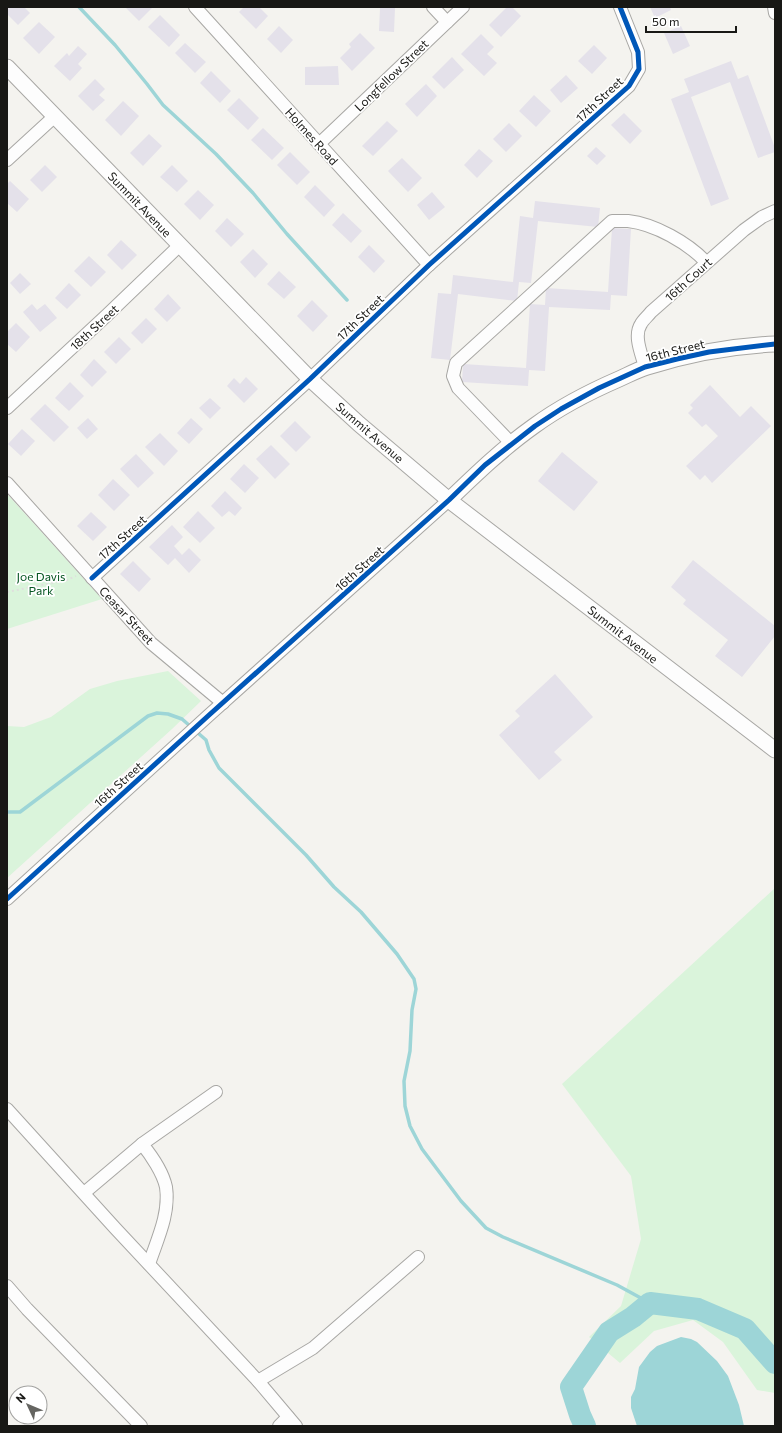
<svg xmlns="http://www.w3.org/2000/svg" width="782" height="1433" viewBox="0 0 782 1433" font-family="Commissioner,sans-serif">
  <style>
    .green { fill: #daf4db }
    .water { fill: #9dd5d7 }
    .lines { fill: none; stroke-linecap: round; stroke-linejoin: round }
    .stream { stroke: #9dd5d7; stroke-width: 3.5 }
    .river { stroke: #9dd5d7; stroke-width: 22 }
    .building { fill: #e4e1ea }
    .minor-casing { stroke: #a8a7a4; stroke-width: 14 }
    .major-casing { stroke: #a8a7a4; stroke-width: 17 }
    .path { stroke: #dfdfdd; stroke-width: 2; stroke-dasharray: 2 3; stroke-linecap: butt }
    .minor { stroke: #fdfdfd; stroke-width: 12 }
    .major { stroke: #fdfdfd; stroke-width: 15 }
    .cycleway-casing { stroke: #fff; stroke-width: 8 }
    .cycleway { stroke: #0057b8; stroke-width: 5 }
    .labels { text-anchor: middle; dominant-baseline: central; stroke-width: 3.5; stroke-linejoin: round; paint-order: stroke }
    .street-label { font-size: 12px; fill: #181815; stroke: #fff }
    .park-label { font-size: 12px; fill: #055521; stroke: #fff }
  </style>
  <rect width="100%" height="100%" fill="#f4f3ef"/>
  <!-- green -->
  <g class="green">
    <path d="M7,494L102,599L7,629Z"/>
    <path d="M168,671L201,701L172,729L7,878V726L24,727L51,717L90,689L117,681Z"/>
    <path d="M775,888V1393L757,1390L723,1342L693,1320L654,1331L620,1363L589,1337L621,1306L641,1239L631,1176L562,1084Z"/>
  </g>
  <!-- water -->
  <path class="water" d="M681,1337L691,1339L697,1342L717,1361L728,1376L739,1405L744,1426H637L631,1408V1397L635,1389L639,1367L650,1352L657,1346Z"/>
  <g class="lines">
    <!-- stream -->
    <g class="stream">
      <path d="M79,7L115,45L147,84L163,105L216,154L253,193L287,234L347,300"/>
      <path d="M7,812H20L148,716L157,713L168,714L182,719L206,740L209,750L219,768L306,855L334,887L361,912L397,954L414,979L416,989L412,1010L410,1051L404,1081L405,1106L410,1126L422,1149L461,1201L486,1228L503,1237L617,1285L650,1303"/>
    </g>
    <!-- river -->
    <path class="river" d="M585,1426L580,1415L571,1387L609,1332L633,1317L650,1303L698,1309L745,1329L775,1363"/>
  </g>
  <!-- building -->
  <g class="building">
    <path d="M7,7H24L30,13L18,25L7,14Z"/>
    <path d="M125,7H153L139,21Z"/>
    <path d="M244,7H259L268,16L256,29L239,12Z"/>
    <path d="M507,7H512L521,16L501,37L489,25Z"/>
    <path d="M650,7H670L671,10L655,18Z"/>
    <path d="M380,8H395L394,32L379,31Z"/>
    <path d="M160,15L180,35L169,47L148,27Z"/>
    <path d="M39,22L55,37L39,54L23,38Z"/>
    <path d="M279,26L293,40L281,53L267,39Z"/>
    <path d="M681,26L690,46L673,54L664,33Z"/>
    <path d="M360,33L375,48L352,71L340,58L351,47L349,44Z"/>
    <path d="M481,34L494,47L487,54L497,63L484,76L461,54Z"/>
    <path d="M185,43L206,62L195,73L175,53Z"/>
    <path d="M594,45L607,58L592,74L578,61Z"/>
    <path d="M78,46L87,54L78,64L82,68L70,81L54,66L67,53L69,56Z"/>
    <path d="M452,57L464,70L444,89L432,77Z"/>
    <path d="M731,61L738,79L748,75L775,148V152L758,158L730,82L691,97L729,199L711,206L671,99L689,92L684,79Z"/>
    <path d="M338,66L339,85H305V67Z"/>
    <path d="M211,71L231,91L220,103L200,83Z"/>
    <path d="M566,75L578,88L561,103L550,90Z"/>
    <path d="M95,79L105,89L99,95L105,100L93,111L78,96Z"/>
    <path d="M426,84L437,96L417,117L405,104Z"/>
    <path d="M534,95L551,111L536,127L519,111Z"/>
    <path d="M239,98L259,118L248,130L227,110Z"/>
    <path d="M123,101L139,116L121,136L105,120Z"/>
    <path d="M624,113L642,131L630,144L611,125Z"/>
    <path d="M387,121L398,131L373,156L362,146Z"/>
    <path d="M509,123L522,136L506,152L493,139Z"/>
    <path d="M263,128L284,148L272,160L251,140Z"/>
    <path d="M149,134L162,146L143,166L130,153Z"/>
    <path d="M596,147L606,156L597,165L587,156Z"/>
    <path d="M479,149L493,161L477,178L464,165Z"/>
    <path d="M290,152L310,172L297,185L277,165Z"/>
    <path d="M402,158L422,178L408,192L388,171Z"/>
    <path d="M45,165L57,177L42,192L30,180Z"/>
    <path d="M172,165L188,181L177,192L160,177Z"/>
    <path d="M10,181L29,199L17,212L7,203V184Z"/>
    <path d="M315,185L335,205L324,217L304,197Z"/>
    <path d="M198,190L214,205L200,220L184,204Z"/>
    <path d="M432,192L445,207L429,220L417,205Z"/>
    <path d="M535,201L600,208L598,227L538,221L531,283L519,282L517,301L458,294L450,360L431,358L438,293L451,294L453,275L513,282L520,216L533,218Z"/>
    <path d="M343,213L362,231L351,243L332,225Z"/>
    <path d="M227,218L244,234L231,247L215,231Z"/>
    <path d="M612,228L631,229L627,296L611,295L610,310L549,307L545,371L529,370L528,386L462,382L463,364L526,368L530,304L545,305L546,288L608,292Z"/>
    <path d="M121,240L137,255L122,270L107,255Z"/>
    <path d="M369,245L385,261L374,273L358,257Z"/>
    <path d="M253,249L268,264L255,278L240,262Z"/>
    <path d="M89,256L106,272L91,287L74,271Z"/>
    <path d="M279,271L296,287L284,299L267,284Z"/>
    <path d="M20,273L31,284L20,294L10,283Z"/>
    <path d="M69,283L81,295L67,309L55,298Z"/>
    <path d="M168,294L181,308L167,322L154,309Z"/>
    <path d="M312,300L328,316L313,332L297,316Z"/>
    <path d="M32,304L37,310L45,304L57,318L40,332L23,312Z"/>
    <path d="M146,318L157,329L142,344L131,333Z"/>
    <path d="M16,323L30,337L16,352L7,344V332Z"/>
    <path d="M119,337L131,349L116,364L104,352Z"/>
    <path d="M94,359L107,372L92,387L80,375Z"/>
    <path d="M246,377L258,389L244,403L227,386L234,378L240,384Z"/>
    <path d="M70,382L84,396L69,411L55,398Z"/>
    <path d="M710,385L740,417L751,406L771,426L712,483L705,475L700,480L686,466L718,436L706,424L702,427L688,413L693,408L690,405Z"/>
    <path d="M210,398L221,408L210,419L199,408Z"/>
    <path d="M45,404L69,427L54,442L30,419Z"/>
    <path d="M88,418L98,429L87,439L77,428Z"/>
    <path d="M191,418L203,429L189,444L177,433Z"/>
    <path d="M295,421L311,437L296,452L280,436Z"/>
    <path d="M22,429L35,441L21,456L8,444Z"/>
    <path d="M160,433L178,451L164,466L145,447Z"/>
    <path d="M271,445L290,464L275,479L256,459Z"/>
    <path d="M562,452L598,482L574,511L538,481Z"/>
    <path d="M136,454L154,473L138,488L120,469Z"/>
    <path d="M244,464L259,478L245,493L230,479Z"/>
    <path d="M113,479L130,495L114,511L98,495Z"/>
    <path d="M225,491L242,508L235,516L229,511L222,517L211,506Z"/>
    <path d="M198,511L215,528L200,543L183,527Z"/>
    <path d="M91,512L107,527L93,541L77,526Z"/>
    <path d="M172,525L183,537L174,546L182,555L189,548L201,560L189,573L175,558L168,565L149,547Z"/>
    <path d="M693,560L775,626V636L742,677L715,656L728,640L683,604L686,600L671,587Z"/>
    <path d="M133,561L151,579L139,592L120,574Z"/>
    <path d="M555,674L593,717L554,752L562,760L539,780L499,735L520,716L515,711Z"/>
  </g>
  <g class="lines">
    <defs>
      <g id="minor">
        <path d="M195,7L429,265"/>
        <path d="M433,7L447,22"/>
        <path d="M774,7L775,13"/>
        <path d="M319,144L463,7"/>
        <path d="M7,160L55,116"/>
        <path d="M645,367C642,355 633,336 641,324C643,320 648,316 651,312L744,230L762,217L775,211"/>
        <path d="M7,408L106,316L180,245"/>
        <path d="M511,443L458,388L453,376L456,363L612,221C617,221 623,221 628,221C655,224 688,243 706,262"/>
        <path d="M7,483L151,643L223,703"/>
        <path d="M92,578L310,379L429,265L629,86L639,69L638,52L620,7"/>
        <path d="M7,899L208,716L449,500"/>
        <path d="M7,1109L115,1228L258,1381L296,1426"/>
        <path d="M142,1144L216,1092"/>
        <path d="M84,1193L142,1144C151,1155 163,1173 166,1187C170,1214 157,1240 149,1264"/>
        <path d="M7,1286L27,1309L141,1426"/>
        <path d="M258,1381L313,1348L418,1257"/>
        <path d="M279,1426L288,1417"/>
      </g>
      <g id="major">
        <path d="M7,67L310,379L359,424L450,501L775,750"/>
        <path d="M449,500C476,474 503,448 534,426C560,407 589,392 619,379C628,375 637,370 647,367C688,354 732,346 775,344"/>
      </g>
    </defs>
    <!-- minor casing -->
    <use href="#minor" class="minor-casing"/>
    <!-- major casing -->
    <use href="#major" class="major-casing"/>
    <!-- path -->
    <path class="path" d="M7,592L67,580L76,576"/>
    <!-- minor -->
    <use href="#minor" class="minor"/>
    <!-- major -->
    <use href="#major" class="major"/>
    <defs>
      <g id="cycleway">
        <path d="M92,578L310,379L429,265L629,86L639,69L638,52L620,7"/>
        <path d="M7,899L208,716L449,500L485,465L535,426L561,409L599,388L645,367L677,359L709,352L775,344"/>
      </g>
    </defs>
    <!-- cycleway casing -->
    <use href="#cycleway" class="cycleway-casing"/>
    <!-- cycleway -->
    <use href="#cycleway" class="cycleway"/>
  </g>
  <g class="labels">
    <!-- street labels -->
    <g class="street-label">
      <text transform="translate(391 75) rotate(-44)">Longfellow Street</text>
      <text transform="translate(599 99) rotate(-43)">17th Street</text>
      <text transform="translate(312 136) rotate(48)">Holmes Road</text>
      <text transform="translate(140 204) rotate(46)">Summit Avenue</text>
      <text transform="translate(688 279) rotate(-42)">16th Court</text>
      <text transform="translate(360 317) rotate(-44)">17th Street</text>
      <text transform="translate(94 327) rotate(-43)">18th Street</text>
      <text transform="translate(675 350) rotate(-14)">16th Street</text>
      <text transform="translate(370 432) rotate(41)">Summit Avenue</text>
      <text transform="translate(122 537) rotate(-42)">17th Street</text>
      <text transform="translate(359 568) rotate(-42)">16th Street</text>
      <text transform="translate(127 615) rotate(47)">Ceasar Street</text>
      <text transform="translate(623 634) rotate(38)">Summit Avenue</text>
      <text transform="translate(118 784) rotate(-42)">16th Street</text>
    </g>
    <!-- park labels -->
    <g class="park-label">
      <text x="41" y="576">Joe Davis<tspan x="41" dy="14">Park</tspan></text>
    </g>
  </g>
  <!-- border -->
  <rect width="782" height="1433" fill="none" stroke="#181815" stroke-width="16"/>
  <!-- north arrow -->
  <g transform="translate(28 1405) rotate(314)"><circle r="19" fill="#ffffff" stroke="#a3a3a1"/>
  <path d="M0-3L7 15L0 10L-7 15Z" fill="#656561"/>
  <text y="-6" font-size="11" font-weight="bold" text-anchor="middle" fill="#181815">N</text>
  </g>
  <!-- scale -->
  <path d="M646 26v6h90v-6" fill="none" stroke="#181815" stroke-width="2"/>
  <text x="652" y="26" font-size="12" fill="#181815" stroke="#ffffff" stroke-width="3" paint-order="stroke">50 m</text>
</svg>
